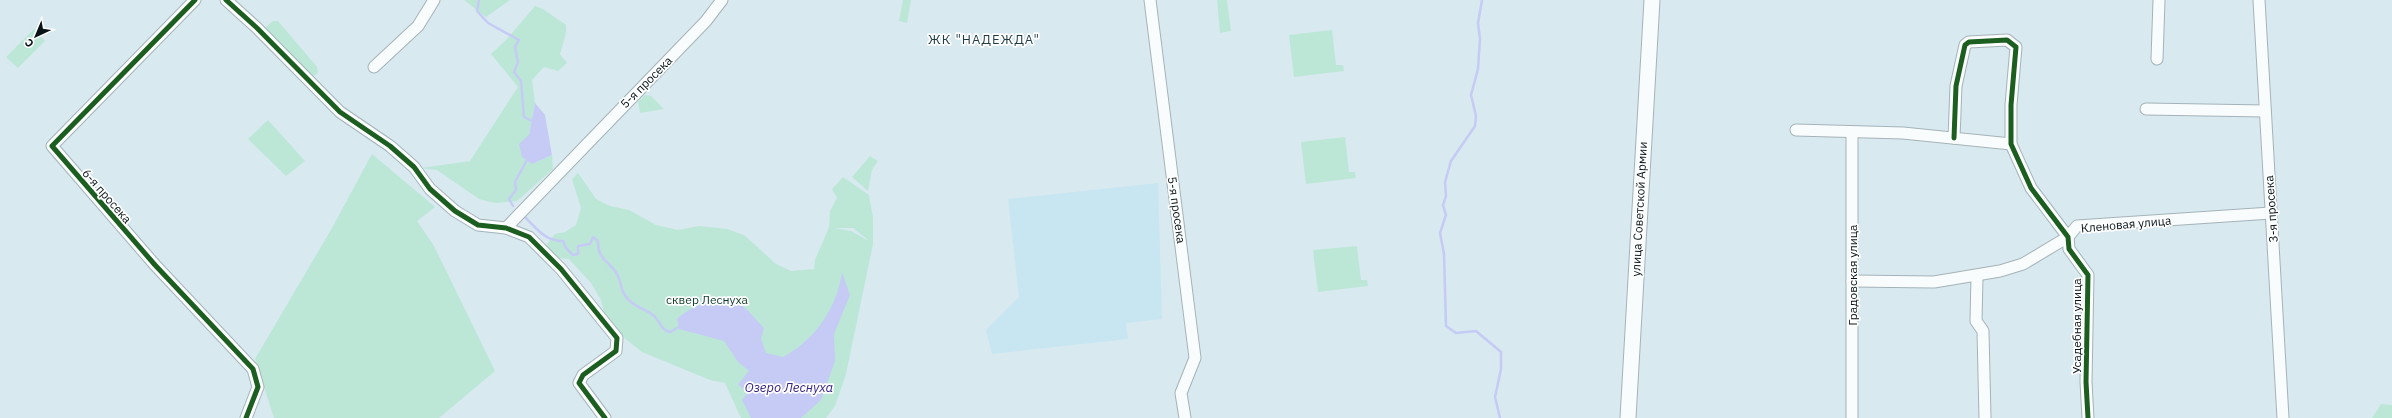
<svg xmlns="http://www.w3.org/2000/svg" width="2392" height="418" viewBox="0 0 2392 418" font-family="'IBM Plex Sans',sans-serif">
  <style>
    .built { fill: #c8e6f1 }
    .green { fill: #bce7d7; fill-rule: evenodd }
    .water { fill: #c5cbf4 }
    .lines { fill: none; stroke-linecap: round; stroke-linejoin: round }
    .stream { stroke: #c5cbf4; stroke-width: 2.5 }
    .street-casing { stroke: #a5b3b8; stroke-width: 13 }
    .secondary-casing { stroke: #a5b3b8; stroke-width: 17 }
    .street { stroke: #f9fcfd; stroke-width: 11 }
    .secondary { stroke: #f9fcfd; stroke-width: 15 }
    .cycleway-casing { stroke: #fff; stroke-width: 8 }
    .cycleway { stroke: #1b5e20; stroke-width: 5 }
    .labels { text-anchor: middle; dominant-baseline: central; stroke-width: 3.5; stroke-linejoin: round; paint-order: stroke }
    .street-label { font-size: 12px; fill: #071317; stroke: #fff }
    .park-label { font-size: 12px; fill: #0b3b26; stroke: #fff }
    .neighbourhood-label { font-size: 13px; letter-spacing: 1px; fill: #1f3c45; stroke: #fff }
    .water-label { font-size: 13px; font-style: italic; fill: #362288; stroke: #fff }
  </style>
  <rect width="100%" height="100%" fill="#d8e9f0"/>
  <!-- built -->
  <path class="built" d="M1158,183L1162,319L1126,323L1128,339L992,354L986,330L1019,297L1008,199Z"/>
  <!-- green -->
  <g class="green">
    <path d="M464,0H510L486,17Z"/>
    <path d="M903,0H911L907,23L899,21Z"/>
    <path d="M1217,0H1227L1231,31L1220,33Z"/>
    <path d="M535,6L543,9L566,25V33L560,54L567,63L558,71L544,67L532,80L535,103L529,135L532,164L552,155L553,169L517,201L495,203L479,199L437,170L421,168L470,161L518,87L491,54L506,40Z"/>
    <path d="M273,21H278L317,67L318,72L316,75L312,76L268,33L265,28Z"/>
    <path d="M34,29L45,41L18,68L6,57Z"/>
    <path d="M1332,30L1336,65H1343L1344,71L1294,77L1289,35Z"/>
    <path d="M645,95L651,96L664,109L640,113L638,101Z"/>
    <path d="M268,120L305,161L286,176L248,139Z"/>
    <path d="M1345,137L1349,172H1355L1356,178L1306,184L1301,142Z"/>
    <path d="M372,154L435,207L417,221L434,246L495,371L439,418H274L255,359L332,228Z"/>
    <path d="M870,156L878,161L872,170L868,191L852,177Z"/>
    <path d="M578,173L596,199L610,206L629,210L656,225L678,230L699,226L727,229L744,235L776,264L791,271L814,269L815,260L829,227L830,211L837,198L832,189L843,177L869,195L873,218V244L846,374L835,406L826,418H741L725,383L710,380L642,352L607,324L601,300L591,283L569,259L555,258L544,248L555,234L565,232L576,225L581,208L572,179ZM834,228H853L869,241L851,231Z"/>
    <path d="M1357,246L1361,280H1367L1368,286L1318,292L1313,250Z"/>
    <path d="M2381,404L2392,405V418H2372Z"/>
  </g>
  <!-- water -->
  <g class="water">
    <path d="M535,103L545,115L552,155L532,164L522,157L519,144L529,135Z"/>
    <path d="M842,272L850,295L834,334L835,361L821,400L801,418H751L742,400L747,393L738,384L749,371L738,362L724,341L679,329L677,319C688,307 723,293 737,302C747,308 756,320 764,328L761,339L766,353L783,357C815,340 837,308 842,272Z"/>
  </g>
  <g class="lines">
    <!-- stream -->
    <g class="stream">
      <path d="M479,0L477,11L488,23L519,40L515,47L518,62L514,72L521,81L524,117L532,121"/>
      <path d="M1482,0L1478,23L1480,39L1478,69L1471,95L1476,116L1475,126L1451,161L1445,182L1446,196L1443,205L1446,215L1440,233L1444,254L1446,326L1456,333L1476,331L1501,352V369L1495,397L1500,418"/>
      <path d="M513,206L509,199L516,190L515,182L528,158"/>
      <path d="M524,216C537,229 545,241 563,241L566,248L573,255L578,254V246L590,244L593,237L598,241C597,259 609,261 617,274C622,283 620,293 630,301C637,308 646,309 653,315C661,321 659,329 670,332L681,326"/>
    </g>
    <defs>
      <g id="street">
        <path d="M195,0L52,146L155,265L253,369L258,387L246,418"/>
        <path d="M226,0L257,28L340,112L390,146L414,167L430,189L455,211L478,225L506,228L529,237L561,269L617,338L616,351L583,375L579,383L605,418"/>
        <path d="M1150,0L1195,358L1181,393L1185,418"/>
        <path d="M2259,0L2283,418"/>
        <path d="M2157,59L2159,0"/>
        <path d="M374,67L418,26L434,0"/>
        <path d="M2146,109L2265,111"/>
        <path d="M1796,130L1903,133L2011,144"/>
        <path d="M1852,132V418"/>
        <path d="M1954,138L1956,86L1965,45L1969,42L2007,40L2016,47L2011,105V144L2031,188L2068,237L2069,249L2088,275L2086,382L2088,418"/>
        <path d="M506,228L706,21L722,0"/>
        <path d="M1977,276L1976,321L1983,331L1985,418"/>
        <path d="M1852,281L1934,282L2000,271L2023,264L2068,237L2077,226L2271,213"/>
      </g>
      <path id="secondary" d="M1628,418L1652,0"/>
    </defs>
    <!-- street casing -->
    <use href="#street" class="street-casing"/>
    <!-- secondary casing -->
    <use href="#secondary" class="secondary-casing"/>
    <!-- street -->
    <use href="#street" class="street"/>
    <!-- secondary -->
    <use href="#secondary" class="secondary"/>
    <defs>
      <g id="cycleway">
        <path d="M195,0L52,146L155,265L253,369L258,387L246,418"/>
        <path d="M226,0L257,28L340,112L390,146L414,167L430,189L455,211L478,225L506,228L529,237L561,269L617,338L616,351L583,375L579,383L605,418"/>
        <path d="M1954,138L1956,86L1965,45L1969,42L2007,40L2016,47L2011,105V144L2031,188L2068,237L2069,249L2088,275L2086,382L2088,418"/>
      </g>
    </defs>
    <!-- cycleway casing -->
    <use href="#cycleway" class="cycleway-casing"/>
    <!-- cycleway -->
    <use href="#cycleway" class="cycleway"/>
  </g>
  <g class="labels">
    <!-- street labels -->
    <g class="street-label">
      <text transform="translate(646 82) rotate(-45)">5-я просека</text>
      <text transform="translate(107 196) rotate(49)">6-я просека</text>
      <text transform="translate(1639 209) rotate(-87)">улица Советской Армии</text>
      <text transform="translate(2271 209) rotate(-94)">3-я просека</text>
      <text transform="translate(1177 210) rotate(82)">5-я просека</text>
      <text transform="translate(2126 224) rotate(-5)">Кленовая улица</text>
      <text transform="translate(1852 275) rotate(-90)">Градовская улица</text>
      <text transform="translate(2076 326) rotate(-90)">Усадебная улица</text>
    </g>
    <!-- park labels -->
    <g class="park-label">
      <text x="707" y="299">сквер Леснуха</text>
    </g>
    <!-- neighbourhood labels -->
    <g class="neighbourhood-label">
      <text x="984" y="39">ЖК "НАДЕЖДА"</text>
    </g>
    <!-- water labels -->
    <g class="water-label">
      <text x="789" y="387">Озеро Леснуха</text>
    </g>
  </g>
  <!-- north arrow -->
  <g transform="translate(36 36) rotate(224)" stroke="#ffffff" stroke-width="3" paint-order="stroke">
  <path d="M0-3L7 15L0 10L-7 15Z" fill="#071317"/>
  <text y="-6" font-size="11" font-weight="bold" text-anchor="middle" fill="#071317">С</text>
  </g>
</svg>
